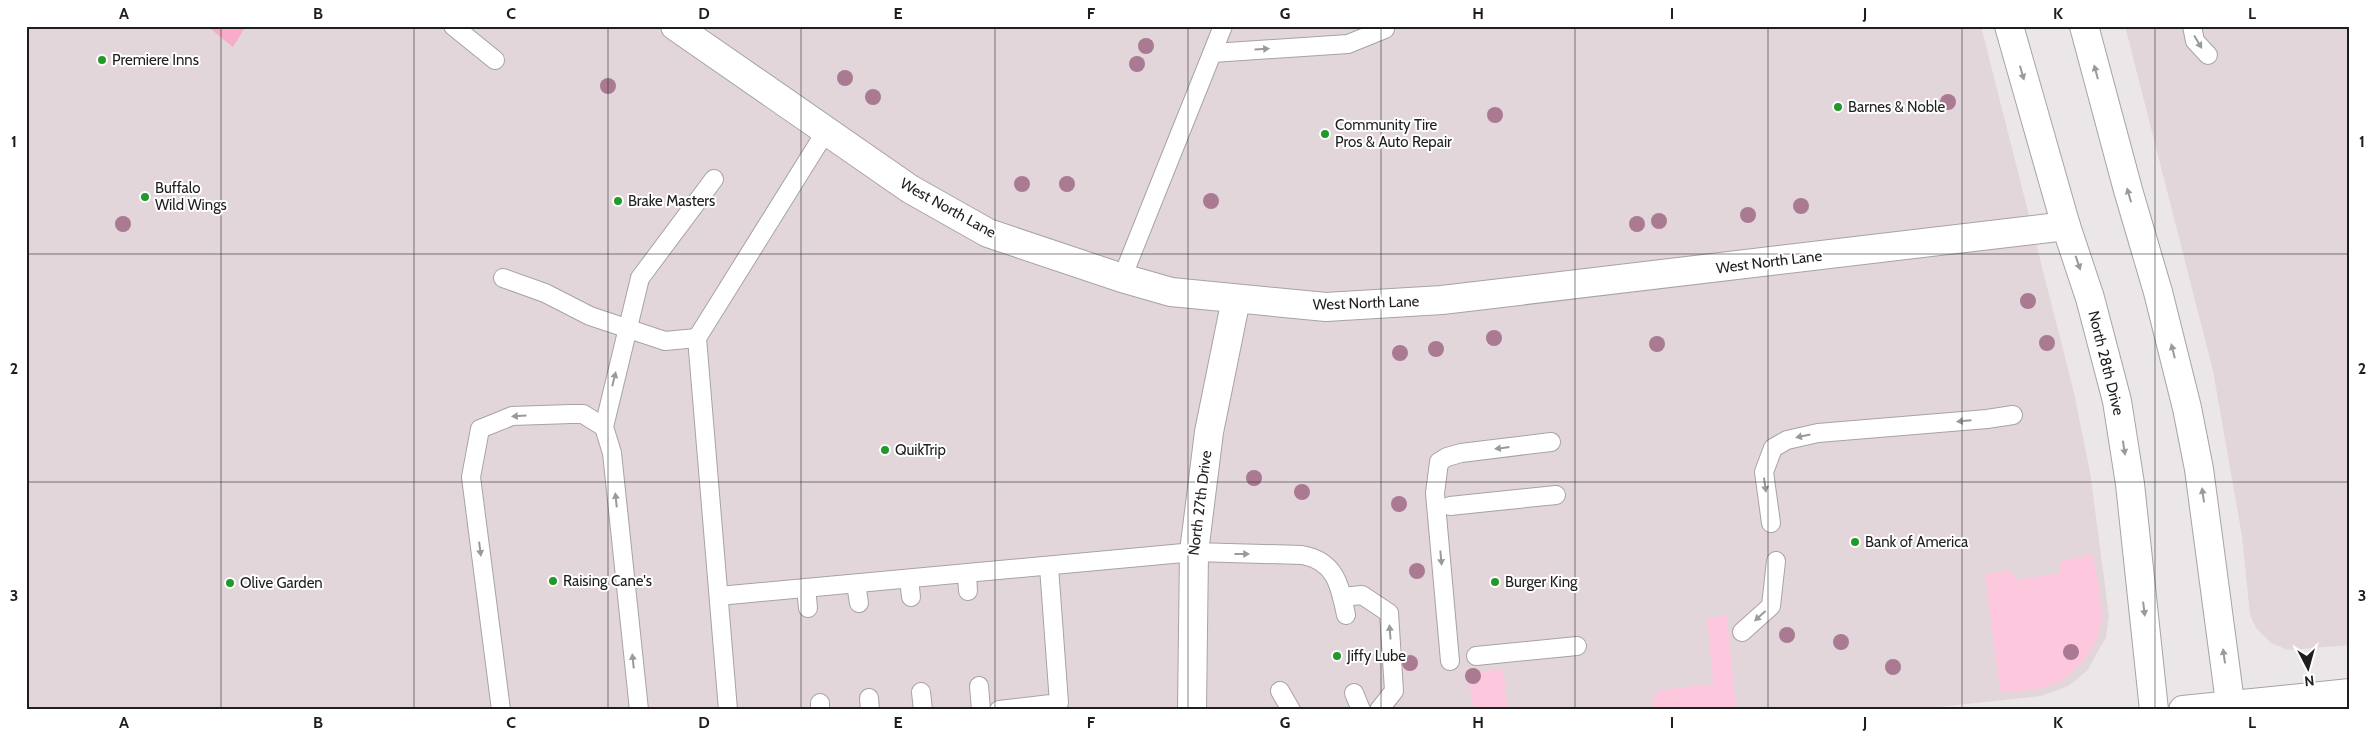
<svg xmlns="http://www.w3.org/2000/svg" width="2376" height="736" viewBox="0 0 2376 736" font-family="Cabin,sans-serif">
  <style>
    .built { fill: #e2d6da }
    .green { fill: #fdc8dd }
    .water { fill: #f8acca }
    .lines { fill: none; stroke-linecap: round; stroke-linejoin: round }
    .service-casing { stroke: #a7a3a5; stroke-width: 20 }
    .minor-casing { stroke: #a7a3a5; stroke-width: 30 }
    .tertiary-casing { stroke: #a7a3a5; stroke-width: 30 }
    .secondary-casing { stroke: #a7a3a5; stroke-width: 30 }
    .service { stroke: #fff; stroke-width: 18 }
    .minor { stroke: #fff; stroke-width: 28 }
    .tertiary { stroke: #fff; stroke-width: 28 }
    .secondary { stroke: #fff; stroke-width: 28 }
    .tree { fill: #aa7992 }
    .oneway { fill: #9a9a9a }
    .grid { fill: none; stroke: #1f1e1e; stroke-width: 1; stroke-opacity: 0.55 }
    .poi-dot { fill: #22992a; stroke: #fff; stroke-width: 2 }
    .labels { text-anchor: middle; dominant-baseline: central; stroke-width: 4; stroke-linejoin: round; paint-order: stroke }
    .poi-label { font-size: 15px; fill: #1f1e1e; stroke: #fff; text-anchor: start }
    .street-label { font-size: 15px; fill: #1f1e1e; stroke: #fff }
    .neatline { fill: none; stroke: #1f1e1e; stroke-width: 2 }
    .grid-label { font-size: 16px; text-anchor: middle; font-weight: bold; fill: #1f1e1e }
  </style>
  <rect width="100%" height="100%" fill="#ebe7e9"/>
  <!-- built -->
  <g class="built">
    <path d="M26,26H1981L2074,393L2090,472L2109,616L2106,637L2087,671L2068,686L2041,696L1911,710H26Z"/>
    <path d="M2125,26H2350V645L2288,650L2271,643L2256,628L2250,615L2242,536L2213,371Z"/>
  </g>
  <!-- green -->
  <g class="green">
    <path d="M2093,554C2096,575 2102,599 2101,619C2099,648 2074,679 2046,687C2032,691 2015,691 2000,692L1985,574L2009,570L2015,575L2017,580L2059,573L2061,561Z"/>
    <path d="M1727,616L1736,710H1654L1653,697L1660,690L1713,684L1707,618Z"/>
    <path d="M1503,669L1508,710H1474L1467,673Z"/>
  </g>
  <!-- water -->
  <path class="water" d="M207,26H246L233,47Z"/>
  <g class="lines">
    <defs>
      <g id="service">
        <path d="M453,26L495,60"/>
        <path d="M2192,26L2195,41L2208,55"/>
        <path d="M1213,53L1348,44L1385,29L1384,26"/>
        <path d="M503,278L545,293L590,316L665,341L697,338"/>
        <path d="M1122,278L1223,26"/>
        <path d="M604,427L640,278L714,179"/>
        <path d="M1450,506L1556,495"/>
        <path d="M1771,523L1764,472L1773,448L1787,440L1818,433L1987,419L2013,415"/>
        <path d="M967,574L968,591"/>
        <path d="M909,579L911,597"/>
        <path d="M856,584L859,603"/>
        <path d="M806,588L808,608"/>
        <path d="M719,596L1194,552L1302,555C1336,561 1340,586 1346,615"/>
        <path d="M1342,597L1362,595L1389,613L1394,691L1379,710"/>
        <path d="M1742,632L1771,606L1776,561"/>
        <path d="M1476,656L1577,646"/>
        <path d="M1450,661L1435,493L1439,462L1447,457L1461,453L1551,442"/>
        <path d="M979,686L981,710"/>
        <path d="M1280,691L1291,710"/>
        <path d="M921,692L923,710"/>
        <path d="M1354,693L1361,710"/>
        <path d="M869,698L870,710"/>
        <path d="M820,703V710"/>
        <path d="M501,710L471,477L480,429L512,416L571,414H583L604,427L612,453L639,710"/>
        <path d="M728,710L697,338L826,131"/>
        <path d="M999,710L1059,703L1049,567"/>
      </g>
      <g id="minor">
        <path d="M675,26L910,189L988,233L1122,278L1171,292L1326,307L1442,300L2066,226"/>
        <path d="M1192,710L1194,552L1209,432L1236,299"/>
      </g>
      <g id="tertiary">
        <path d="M2009,26L2066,226L2090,298L2117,401L2130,484L2154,710"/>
        <path d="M2084,26L2128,190L2158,292L2187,408L2199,469L2231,710"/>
      </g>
      <path id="secondary" d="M2183,710L2350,693"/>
    </defs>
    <!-- service casing -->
    <use href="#service" class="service-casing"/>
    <!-- minor casing -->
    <use href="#minor" class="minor-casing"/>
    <!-- tertiary casing -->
    <use href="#tertiary" class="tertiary-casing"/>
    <!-- secondary casing -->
    <use href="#secondary" class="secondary-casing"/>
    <!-- service -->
    <use href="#service" class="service"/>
    <!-- minor -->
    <use href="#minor" class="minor"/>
    <!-- tertiary -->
    <use href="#tertiary" class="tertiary"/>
    <!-- secondary -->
    <use href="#secondary" class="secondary"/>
  </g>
  <!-- trees -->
  <g class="tree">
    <circle cx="1146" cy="46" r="8"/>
    <circle cx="1137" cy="64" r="8"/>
    <circle cx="845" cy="78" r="8"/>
    <circle cx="608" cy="86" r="8"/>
    <circle cx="873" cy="97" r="8"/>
    <circle cx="1948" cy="102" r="8"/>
    <circle cx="1495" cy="115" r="8"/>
    <circle cx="1022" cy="184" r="8"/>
    <circle cx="1067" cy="184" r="8"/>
    <circle cx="1211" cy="201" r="8"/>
    <circle cx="1801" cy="206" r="8"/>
    <circle cx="1748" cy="215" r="8"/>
    <circle cx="1659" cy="221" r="8"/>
    <circle cx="123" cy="224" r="8"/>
    <circle cx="1637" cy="224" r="8"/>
    <circle cx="2028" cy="301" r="8"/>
    <circle cx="1494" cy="338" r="8"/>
    <circle cx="2047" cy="343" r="8"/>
    <circle cx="1657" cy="344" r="8"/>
    <circle cx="1436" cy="349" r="8"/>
    <circle cx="1400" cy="353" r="8"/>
    <circle cx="1254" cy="478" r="8"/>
    <circle cx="1302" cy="492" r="8"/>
    <circle cx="1399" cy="504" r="8"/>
    <circle cx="1417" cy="571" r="8"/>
    <circle cx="1787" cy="635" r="8"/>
    <circle cx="1841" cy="642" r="8"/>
    <circle cx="2071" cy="652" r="8"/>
    <circle cx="1410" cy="663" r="8"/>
    <circle cx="1893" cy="667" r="8"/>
    <circle cx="1473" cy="676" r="8"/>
  </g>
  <!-- one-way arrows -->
  <defs><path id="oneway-solid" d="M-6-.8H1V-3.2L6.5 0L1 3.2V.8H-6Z" transform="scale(1.25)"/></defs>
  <g class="oneway">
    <use href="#oneway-solid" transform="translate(2198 42) rotate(59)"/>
    <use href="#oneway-solid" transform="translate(1262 49) rotate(-4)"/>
    <use href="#oneway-solid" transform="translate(2096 72) rotate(-105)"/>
    <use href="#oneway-solid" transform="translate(2022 73) rotate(74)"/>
    <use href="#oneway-solid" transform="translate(2129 195) rotate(-106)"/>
    <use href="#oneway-solid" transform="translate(2078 263) rotate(71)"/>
    <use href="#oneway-solid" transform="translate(2173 351) rotate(-104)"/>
    <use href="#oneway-solid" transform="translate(614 379) rotate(-76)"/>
    <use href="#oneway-solid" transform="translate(519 416) rotate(176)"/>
    <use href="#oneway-solid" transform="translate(1964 421) rotate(175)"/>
    <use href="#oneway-solid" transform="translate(1803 436) rotate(168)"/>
    <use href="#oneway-solid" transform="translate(1502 448) rotate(173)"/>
    <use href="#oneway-solid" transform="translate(2124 448) rotate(81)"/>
    <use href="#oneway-solid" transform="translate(1765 485) rotate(82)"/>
    <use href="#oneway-solid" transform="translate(2203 495) rotate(-98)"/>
    <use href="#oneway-solid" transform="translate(616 500) rotate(-96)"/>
    <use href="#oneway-solid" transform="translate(480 549) rotate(83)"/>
    <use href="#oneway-solid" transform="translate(1242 554)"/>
    <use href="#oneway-solid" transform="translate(1441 558) rotate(85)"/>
    <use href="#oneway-solid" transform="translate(2144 609) rotate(83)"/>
    <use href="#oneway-solid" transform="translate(1760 616) rotate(138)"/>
    <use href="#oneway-solid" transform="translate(1390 632) rotate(-94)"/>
    <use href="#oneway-solid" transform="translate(2224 656) rotate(-98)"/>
    <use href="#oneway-solid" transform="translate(633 661) rotate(-96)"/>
  </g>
  <!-- grid -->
  <path class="grid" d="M221,26V710M414,26V710M608,26V710M801,26V710M995,26V710M1188,26V710M1381,26V710M1575,26V710M1768,26V710M1962,26V710M2155,26V710M26,254H2350M26,482H2350"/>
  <!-- markers -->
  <g class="poi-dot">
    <circle cx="102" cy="60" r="5"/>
    <circle cx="1838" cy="107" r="5"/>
    <circle cx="1325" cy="134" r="5"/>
    <circle cx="145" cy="197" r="5"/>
    <circle cx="618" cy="201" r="5"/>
    <circle cx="885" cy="450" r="5"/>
    <circle cx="1855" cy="542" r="5"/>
    <circle cx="553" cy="581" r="5"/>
    <circle cx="1495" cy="582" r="5"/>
    <circle cx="230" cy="583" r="5"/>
    <circle cx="1337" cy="656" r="5"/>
  </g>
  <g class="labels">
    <!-- poi labels -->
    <g class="poi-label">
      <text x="112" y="60">Premiere Inns</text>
      <text x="1848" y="107">Barnes &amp; Noble</text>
      <text x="1335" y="125">Community Tire<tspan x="1335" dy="17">Pros &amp; Auto Repair</tspan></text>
      <text x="155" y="188">Buffalo<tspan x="155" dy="17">Wild Wings</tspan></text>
      <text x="628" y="201">Brake Masters</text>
      <text x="895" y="450">QuikTrip</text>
      <text x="1865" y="542">Bank of America</text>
      <text x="563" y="581">Raising Cane's</text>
      <text x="1505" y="582">Burger King</text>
      <text x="240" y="583">Olive Garden</text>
      <text x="1347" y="656">Jiffy Lube</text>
    </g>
    <!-- street labels -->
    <g class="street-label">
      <text transform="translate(948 208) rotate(29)">West North Lane</text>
      <text transform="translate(1769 262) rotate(-7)">West North Lane</text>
      <text transform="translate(1366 303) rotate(-2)">West North Lane</text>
      <text transform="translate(2106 363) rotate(76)">North 28th Drive</text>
      <text transform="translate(1200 503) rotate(-83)">North 27th Drive</text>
    </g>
  </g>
  <!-- border -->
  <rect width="2376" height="736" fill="none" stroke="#ffffff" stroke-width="55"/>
  <!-- north arrow -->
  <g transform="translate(2308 668) rotate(174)" stroke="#ffffff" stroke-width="4" paint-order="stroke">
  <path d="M0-4L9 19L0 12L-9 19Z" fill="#1f1e1e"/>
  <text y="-8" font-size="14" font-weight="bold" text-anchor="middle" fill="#1f1e1e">N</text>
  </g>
  <rect x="28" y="28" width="2320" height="680" class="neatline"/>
  <g class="grid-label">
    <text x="124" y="19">A</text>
    <text x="318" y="19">B</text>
    <text x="511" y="19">C</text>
    <text x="704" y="19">D</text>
    <text x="898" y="19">E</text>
    <text x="1091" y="19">F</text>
    <text x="1285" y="19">G</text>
    <text x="1478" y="19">H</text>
    <text x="1672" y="19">I</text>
    <text x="1865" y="19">J</text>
    <text x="2058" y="19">K</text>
    <text x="2252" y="19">L</text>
    <text x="14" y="147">1</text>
    <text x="2362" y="147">1</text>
    <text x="14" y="374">2</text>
    <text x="2362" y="374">2</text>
    <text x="14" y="601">3</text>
    <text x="2362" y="601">3</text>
    <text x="124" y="728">A</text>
    <text x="318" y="728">B</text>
    <text x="511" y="728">C</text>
    <text x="704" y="728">D</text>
    <text x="898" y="728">E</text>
    <text x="1091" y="728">F</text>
    <text x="1285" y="728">G</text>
    <text x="1478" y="728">H</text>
    <text x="1672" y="728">I</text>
    <text x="1865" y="728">J</text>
    <text x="2058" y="728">K</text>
    <text x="2252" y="728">L</text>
  </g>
</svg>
